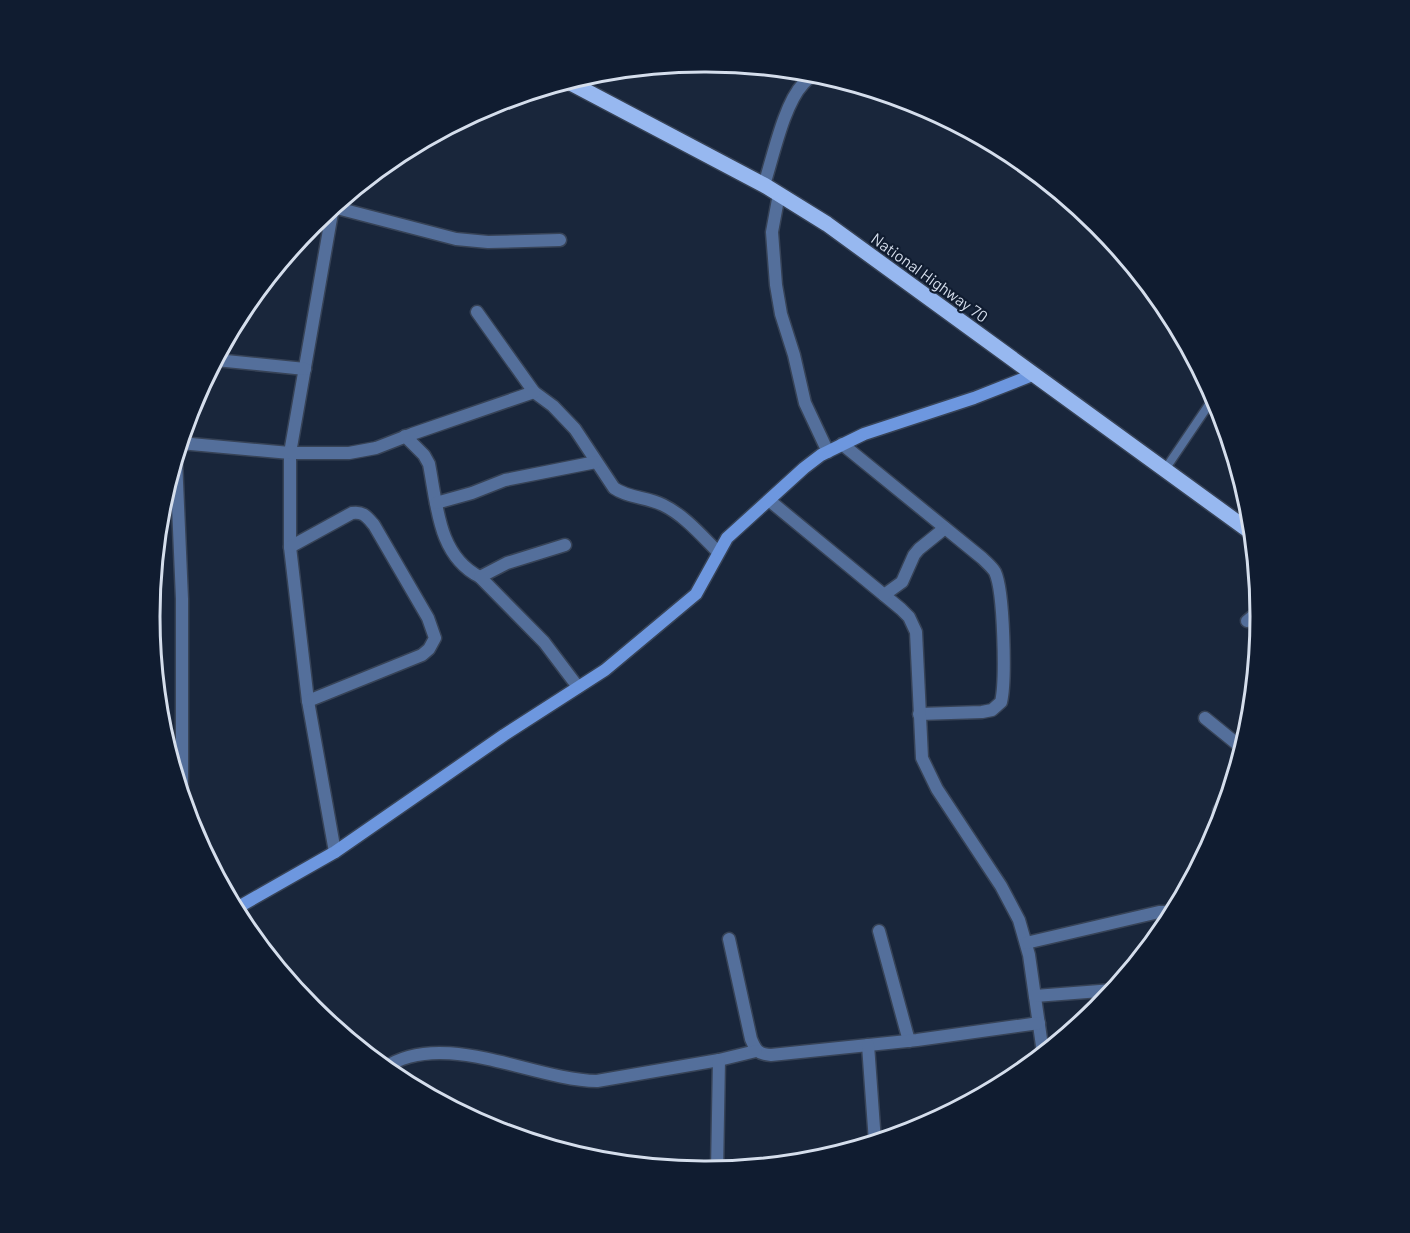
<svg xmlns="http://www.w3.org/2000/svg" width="1410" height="1233" viewBox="0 0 1410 1233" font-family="Barlow,sans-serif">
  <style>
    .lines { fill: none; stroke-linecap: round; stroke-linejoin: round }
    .service-casing { stroke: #374357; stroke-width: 11 }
    .minor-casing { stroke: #374357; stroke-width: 15 }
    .secondary-casing { stroke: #374357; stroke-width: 15 }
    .primary-casing { stroke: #374357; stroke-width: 18 }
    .service { stroke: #546f9b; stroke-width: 8 }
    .minor { stroke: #546f9b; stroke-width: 12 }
    .secondary { stroke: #6d97df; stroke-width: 12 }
    .primary { stroke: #97b8f0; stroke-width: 15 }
    .labels { text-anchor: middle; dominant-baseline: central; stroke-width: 4.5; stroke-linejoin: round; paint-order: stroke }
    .street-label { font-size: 16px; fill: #d5deec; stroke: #101c30 }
    .rim { fill: none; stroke: #d5deec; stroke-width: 3 }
  </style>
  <rect width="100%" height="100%" fill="#19263b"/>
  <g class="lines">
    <defs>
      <path id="service" d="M1164,471L1214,397"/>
      <g id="minor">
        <path d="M764,185C773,157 784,104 803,84C807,79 812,76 818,74"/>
        <path d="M779,194L772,232L776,285L781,314L794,355L805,403L828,452"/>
        <path d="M333,207L290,453V547L308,701L335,852"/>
        <path d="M333,207L456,239L488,242L560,240"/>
        <path d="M477,312L534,392L553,406L575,429L614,488C628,498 647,497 663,505C684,515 702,536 718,552"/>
        <path d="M216,360L305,369"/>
        <path d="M405,436L424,455L429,464C437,505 438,556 480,577"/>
        <path d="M180,443L290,453H349L376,448L412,434L534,392"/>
        <path d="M842,444L982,558C987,563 992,567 995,572C1004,591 1006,681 1001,702L992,710L982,712L919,714"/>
        <path d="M176,459L182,599V796"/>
        <path d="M770,501L901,609L909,617L916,632L922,758L937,789L1001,886L1019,920L1029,955L1043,1053"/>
        <path d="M436,503L472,493L505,480L596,462"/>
        <path d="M565,545L507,563L480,577L544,642L578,687"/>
        <path d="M290,547L352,513C363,511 367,517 374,525L428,618L435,638L429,649L422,655L308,701"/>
        <path d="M884,595L902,582L914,555L919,549L945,528"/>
        <path d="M1247,621L1259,611"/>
        <path d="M1205,718L1242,748"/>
        <path d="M1220,820L1219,811L1227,799"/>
        <path d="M879,931L909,1041"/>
        <path d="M729,939L751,1039C756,1051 758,1054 771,1055L917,1040L1039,1023"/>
        <path d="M1026,943L1159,912H1169L1172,915"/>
        <path d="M1035,996L1113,990"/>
        <path d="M868,1045L875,1142"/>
        <path d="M384,1068C444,1028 532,1080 597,1081L719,1060L756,1051"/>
        <path d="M717,1170L719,1060"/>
      </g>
      <path id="secondary" d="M235,909L335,852L504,735L605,670L696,594L727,538L804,468L821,455L864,434L974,398L1035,374"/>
      <path id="primary" d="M567,81L764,185L827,224L1252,533"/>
    </defs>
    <!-- service casing -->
    <use href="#service" class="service-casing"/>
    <!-- minor casing -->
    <use href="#minor" class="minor-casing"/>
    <!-- secondary casing -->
    <use href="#secondary" class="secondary-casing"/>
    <!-- primary casing -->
    <use href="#primary" class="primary-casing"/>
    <!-- service -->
    <use href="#service" class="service"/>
    <!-- minor -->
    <use href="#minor" class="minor"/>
    <!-- secondary -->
    <use href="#secondary" class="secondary"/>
    <!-- primary -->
    <use href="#primary" class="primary"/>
  </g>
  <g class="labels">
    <!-- street labels -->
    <g class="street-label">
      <text transform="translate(930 277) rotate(36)">National Highway 70</text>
    </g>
  </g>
  <!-- crop -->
  <path d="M0 0H1410V1233H0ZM704 72H706A544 544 0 0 1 1250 616V617A544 544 0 0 1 706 1161H704A544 544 0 0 1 160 617V616A544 544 0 0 1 704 72Z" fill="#101c30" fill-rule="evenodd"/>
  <path class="rim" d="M704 72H706A544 544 0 0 1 1250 616V617A544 544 0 0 1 706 1161H704A544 544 0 0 1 160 617V616A544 544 0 0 1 704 72Z"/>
</svg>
